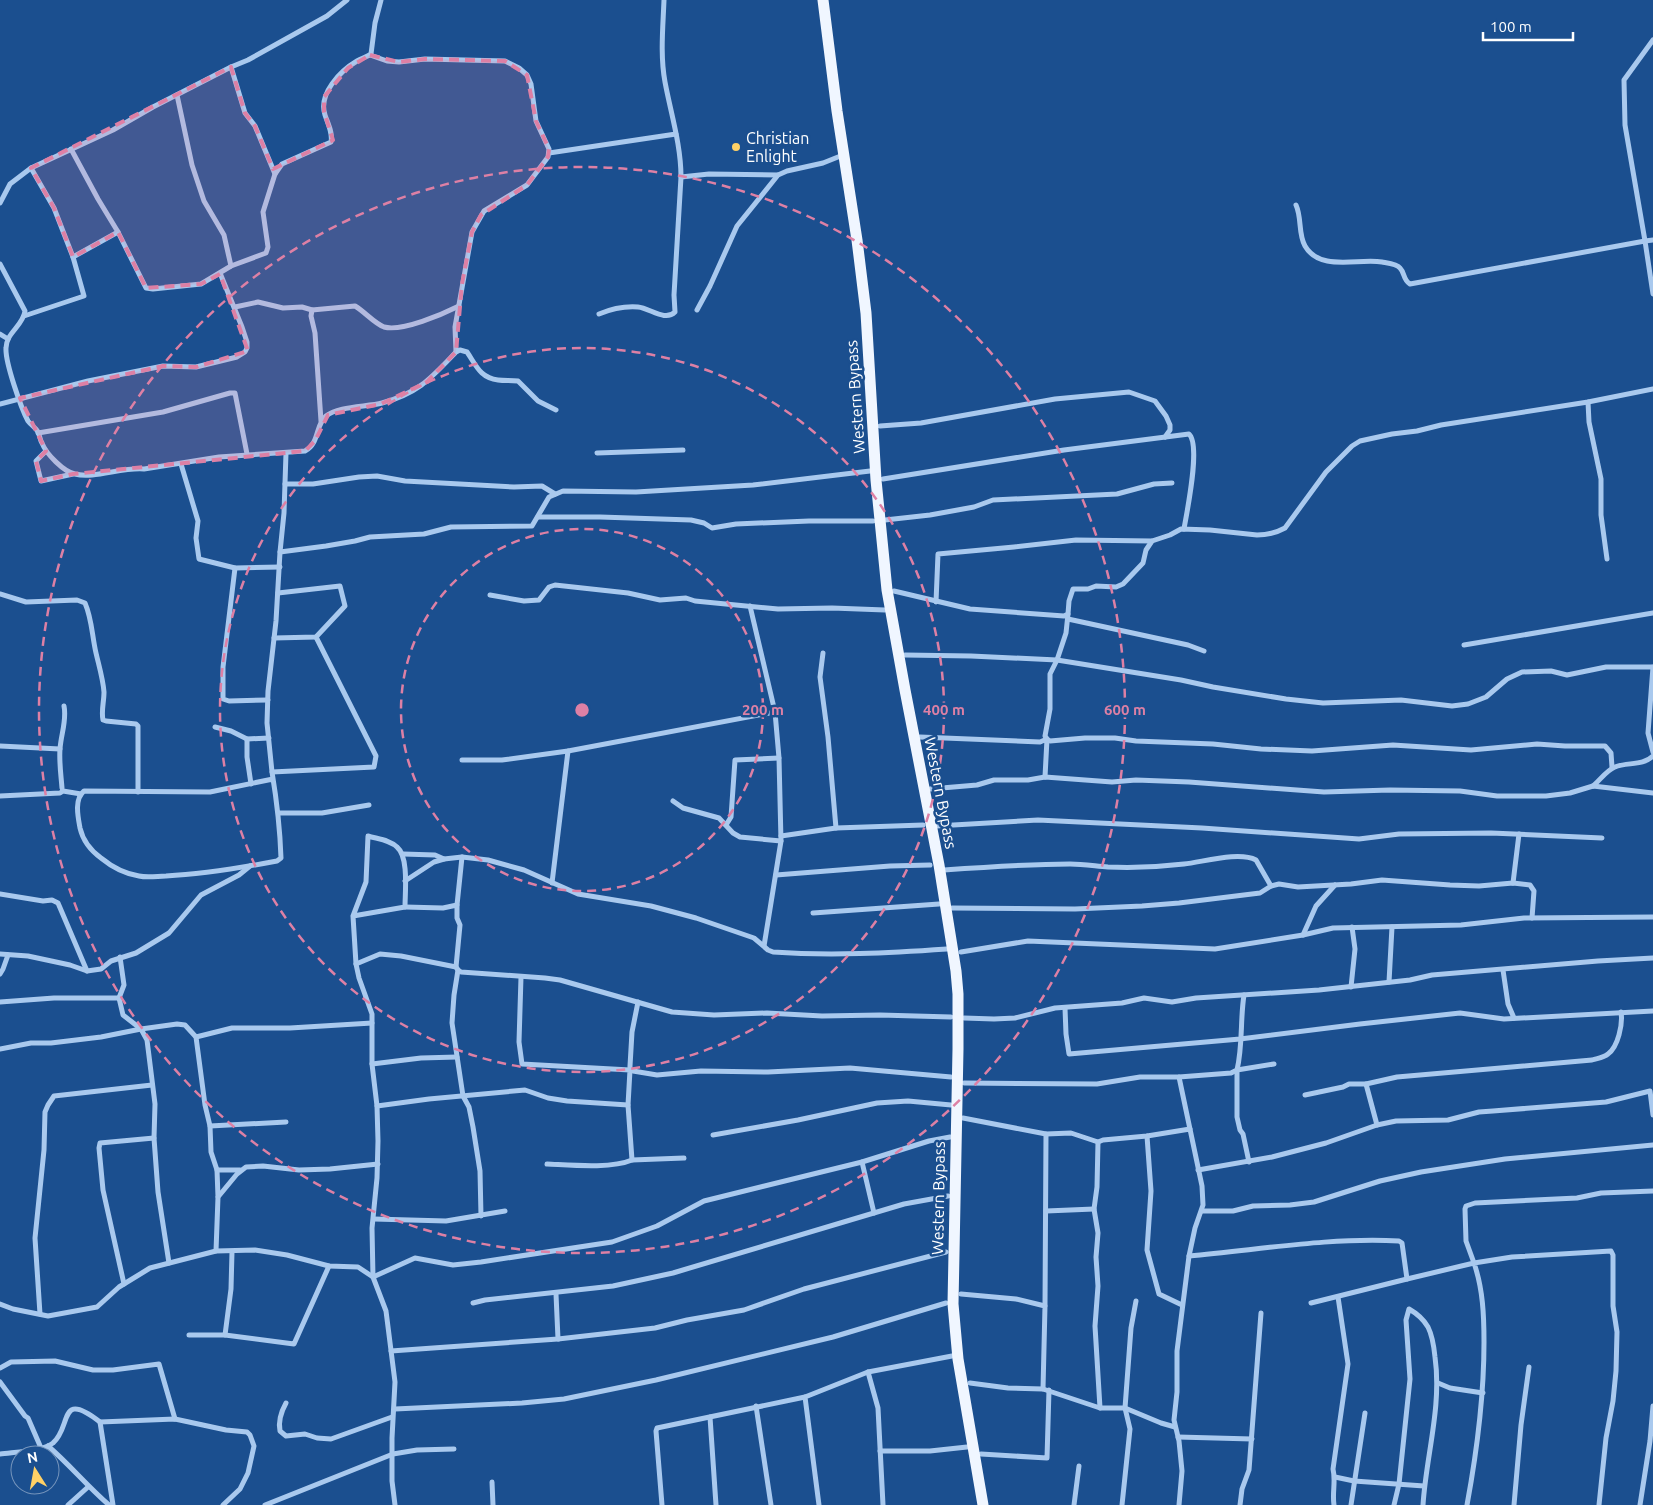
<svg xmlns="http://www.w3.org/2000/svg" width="1653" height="1505" viewBox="0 0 1653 1505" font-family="Ubuntu,sans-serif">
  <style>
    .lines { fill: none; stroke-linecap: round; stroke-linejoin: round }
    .street { stroke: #a9c9ee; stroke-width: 5 }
    .primary { stroke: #f0f6ff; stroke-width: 11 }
    .marked { fill: #dd80a5; fill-opacity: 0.2; stroke: #dd80a5; stroke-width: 4; stroke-dasharray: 10 6; stroke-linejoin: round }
    .ring { fill: none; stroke: #dd80a5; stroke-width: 2.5; stroke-dasharray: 9 6 }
    .poi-dot { fill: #ffd166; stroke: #1b4f8f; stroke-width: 2 }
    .labels { text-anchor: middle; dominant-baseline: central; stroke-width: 5; stroke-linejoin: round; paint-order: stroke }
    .poi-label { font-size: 16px; fill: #fff; stroke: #1b4f8f; text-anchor: start }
    .street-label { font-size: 16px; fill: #fff; stroke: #1b4f8f }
    .centre { fill: #dd80a5; stroke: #1b4f8f; stroke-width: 2.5 }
    .ring-label { font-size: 15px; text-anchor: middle; font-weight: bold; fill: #dd80a5; stroke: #1b4f8f; stroke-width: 5; stroke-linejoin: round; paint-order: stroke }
  </style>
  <rect width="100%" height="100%" fill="#1b4f8f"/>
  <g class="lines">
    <!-- street -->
    <g class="street">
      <path d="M370,55L387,61L399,62L425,59L505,61L519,68L527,75L531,84L536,121L549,149L548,157L527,185L484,211L472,232L455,327L456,352"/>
      <path d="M231,67L245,113L255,126L275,174"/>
      <path d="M177,95L192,165L204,201L224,235L231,266"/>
      <path d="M71,149L98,199L118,232L146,288L153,289L201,284L231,266L266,253L268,247L263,212L275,174L282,164L331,142C333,133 328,124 325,115C318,94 340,71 357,61C362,58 367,57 371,54L375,23L381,0"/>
      <path d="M549,153L676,134"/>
      <path d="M681,177L709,174L778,175"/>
      <path d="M0,203L10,184L31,168L113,130L153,107L231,67L248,60L327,16L347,0"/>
      <path d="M1296,205C1302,218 1298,234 1305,246C1320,272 1358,258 1382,262C1387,263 1397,264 1400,268C1405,273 1403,280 1410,284L1645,241L1625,125L1624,80L1653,40"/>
      <path d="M1653,240L1645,241L1653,294"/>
      <path d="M73,257L118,232"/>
      <path d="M0,264L25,311C23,326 6,333 6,348C5,362 21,408 28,421C31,425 36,428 38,432C40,436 40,440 42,443C46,454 64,472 75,474C94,479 122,467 144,469L219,457L305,451C320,443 315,425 326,416C338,406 367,407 382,403C419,393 431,378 456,352L460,350L467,352C476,365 480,378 498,380C505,381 511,380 518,381L538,401L556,410"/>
      <path d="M235,307L258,302L283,308L302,307L312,310L355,306C365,312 374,323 384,327C402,332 443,314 459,306"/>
      <path d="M312,310L311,316L315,333L321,421"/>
      <path d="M697,310L710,286L737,226L778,175L787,171L823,163L843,155"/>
      <path d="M599,314C611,309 625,306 638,307C650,308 665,322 675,312L674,295L681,177C681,145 671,114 665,82C660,55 663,27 664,0"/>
      <path d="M24,316L84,296L73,257L54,208L31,168"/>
      <path d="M0,334L8,339"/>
      <path d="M1588,402L1589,422L1601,479V515L1607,559"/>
      <path d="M0,404L88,381L163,366L196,367L237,357L245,352L247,348V342L242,327L220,273"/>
      <path d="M880,426L921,423L1055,399L1129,392L1155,401L1166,416L1170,425V430L1165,437"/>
      <path d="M38,433L163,412L230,393H235L247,454"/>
      <path d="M46,451L36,461L41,481L73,474"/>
      <path d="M597,453L683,450"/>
      <path d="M181,464L198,521L196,538L199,559L235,568L280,567"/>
      <path d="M883,479L1064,450L1189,434C1201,445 1187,511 1184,529"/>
      <path d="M285,484H313L359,477L377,476L405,481L514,487L542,486L555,494"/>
      <path d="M538,517H600L691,520L704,523L712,528L736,524L809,521H873"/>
      <path d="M885,520L930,515L974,507L993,500L1117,494L1154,484L1172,483"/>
      <path d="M280,552L326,546L355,541L370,537L424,534L451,527L532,526L549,497L563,491L636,492L753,485L870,471"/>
      <path d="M235,568L223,667V699L229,701L268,700"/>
      <path d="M894,591L970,609L1064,616L1068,614L1069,601L1073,589H1088L1096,586L1116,587L1123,584L1143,563L1146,550L1152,541L1170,535L1181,529L1210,530L1257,535C1268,535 1276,533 1285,528L1326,472L1352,446L1360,441L1392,434L1417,431L1441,425L1588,402L1653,389"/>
      <path d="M0,594L26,602L77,600L85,603C92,619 92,636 96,653C99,666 103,679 104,692C104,702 101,711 103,720L106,721L136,724L138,726V792"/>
      <path d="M490,595L524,601L539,600L549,587L555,585L628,593L660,600L686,598L695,601L778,609L832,608L885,610"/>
      <path d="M936,602L938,554L1014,547L1076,540L1152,541"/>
      <path d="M750,606L775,712L779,758L781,841L764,946"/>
      <path d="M1068,614L1066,633L1057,660L1050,674V709L1045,736L1047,739L1050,741L1085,738H1115L1136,741L1213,744L1261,749L1312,751L1393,745L1471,750L1537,744L1565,746H1605L1611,753L1612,767"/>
      <path d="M1068,619L1188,645L1204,651"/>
      <path d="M274,638L316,637L345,606L340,586L278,593"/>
      <path d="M1464,645L1653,613"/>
      <path d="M823,653L820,677L828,737L836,828"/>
      <path d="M905,655L971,656L1057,660L1181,680L1213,687L1286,699L1323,703L1401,700L1452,706L1468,704L1486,697L1507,679L1522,672L1551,671L1567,675L1606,667H1652"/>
      <path d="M1653,667L1648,733L1653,752"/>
      <path d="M215,727L231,731L247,739L269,738"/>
      <path d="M920,737L1040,742L1047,739L1045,777"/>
      <path d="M247,739V757L251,784"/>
      <path d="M0,746L60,749"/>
      <path d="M462,760H502L568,751L775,712"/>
      <path d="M272,772L374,767L376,756L316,637"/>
      <path d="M273,779L210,792L84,791C74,799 78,817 80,828C83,841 90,850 101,858C112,867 126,874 139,876C148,878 158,876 166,876C204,874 240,868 277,861L281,858C280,828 277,802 272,772L267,723L268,691L276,621L280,552L284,513L286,453"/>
      <path d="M1593,786C1600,780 1607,770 1615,767C1627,762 1643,766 1653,756"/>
      <path d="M62,788C61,775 59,762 60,749C61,734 67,720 64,706"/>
      <path d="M930,789L977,785L994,780H1028L1045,777L1112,782L1136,780L1189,782L1324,792L1390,790L1460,791L1497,796H1546L1570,793L1593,786L1653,793"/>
      <path d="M0,796L60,793L63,791L81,794"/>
      <path d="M673,801L683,808L719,818L733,833L740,837L781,841"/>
      <path d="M279,813H322L369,805"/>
      <path d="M726,825L731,817L735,760L779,758"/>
      <path d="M936,826L1038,820L1202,828L1359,839L1399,834L1491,833L1602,838"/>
      <path d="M781,836L836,828L923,825"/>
      <path d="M403,854L435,855L444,859"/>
      <path d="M944,870C986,867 1028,864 1070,864C1083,864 1095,866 1108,867C1133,868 1159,867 1184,864C1203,862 1239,851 1256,860L1271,886"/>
      <path d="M776,875L890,866L930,865"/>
      <path d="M405,881L434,862L444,859L462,857L488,860L524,870L578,894L651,906L696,918L754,938L768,950L773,952C831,956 889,953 947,949"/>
      <path d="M552,883L568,751"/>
      <path d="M1513,883L1519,834"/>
      <path d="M0,894L43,901L52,900L58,903L87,971"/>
      <path d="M457,905L462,857"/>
      <path d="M405,907L443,908L457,905V918L460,925L456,967L458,970L461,972L545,978L560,980L672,1012L714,1015L767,1013L822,1016L880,1015L951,1017"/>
      <path d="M952,908L1075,909L1142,906L1179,903L1260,893L1271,886L1279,884L1298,887L1351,884L1382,880L1450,885L1479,886L1513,883L1530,885L1534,891L1532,918"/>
      <path d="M813,913L939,904"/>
      <path d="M353,916L366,882L368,836C378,839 390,840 397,847C409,857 405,892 405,907L353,916L356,964L359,978L372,1014V1064L377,1106L378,1141L377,1178L372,1228L373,1277L386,1311L395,1382L392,1438V1481L395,1505"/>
      <path d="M1303,935L1316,906L1335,885"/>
      <path d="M961,952L1028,941L1215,949L1303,935L1333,928L1461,925L1524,918L1653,917"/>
      <path d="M0,954L28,956L70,965L87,971L101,969L111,961L136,953L169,933L201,895L239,875L250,866"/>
      <path d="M120,957L124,985L119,998L123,1015L141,1029L147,1040L155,1104L154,1138L158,1192L169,1263"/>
      <path d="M356,964L380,954L401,956L456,967"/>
      <path d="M458,970L454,995L452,1023L463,1096L469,1107L473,1127L480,1171L481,1216"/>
      <path d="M1503,970L1508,1004L1514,1018"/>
      <path d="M0,974L3,969L8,955"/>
      <path d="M521,977L519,1042L522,1064L630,1070L628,1105L632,1160"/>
      <path d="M1389,982L1392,927"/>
      <path d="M1351,987L1355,949L1352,927"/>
      <path d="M0,1002L54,998H119"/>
      <path d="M638,1002L632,1032L630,1066V1070L633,1071L657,1075L701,1071L768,1072L850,1068L951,1077"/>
      <path d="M1065,1008L1066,1034L1069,1054L1240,1039L1360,1024L1460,1013L1504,1019L1653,1011"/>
      <path d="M964,1018L994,1019L1015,1018L1055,1008L1122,1003L1144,998L1172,1002L1196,998L1319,990L1410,980L1432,975L1598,961L1653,958"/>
      <path d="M196,1037L232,1028H290L372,1023"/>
      <path d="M0,1049L31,1043H51L101,1037L141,1029L177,1024L185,1025L196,1037L205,1105L210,1126L211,1152L217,1170L218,1197"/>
      <path d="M372,1064L421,1058L457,1057"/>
      <path d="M1179,1077L1231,1073L1237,1070C1243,1045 1240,1020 1244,995"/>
      <path d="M964,1083L1097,1084L1140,1077H1179L1202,1186L1203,1205L1195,1228L1189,1256L1177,1351V1392L1174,1420L1179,1441L1182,1471L1179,1505"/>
      <path d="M1366,1084L1377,1125"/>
      <path d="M1305,1095L1343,1087L1349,1084H1366L1397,1077L1592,1060C1598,1058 1603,1058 1608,1054C1618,1047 1623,1024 1621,1012"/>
      <path d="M377,1106L429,1099L525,1090L548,1098L567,1101L628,1105"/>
      <path d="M963,1118L1046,1134L1071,1133L1098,1142L1103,1140L1147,1136L1190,1129"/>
      <path d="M210,1126L286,1122"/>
      <path d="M713,1135L798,1120L877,1103L908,1101L951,1105"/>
      <path d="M1147,1136L1151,1191L1147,1250L1159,1294L1182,1305"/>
      <path d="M1098,1142L1097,1187L1094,1209L1098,1233L1096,1257L1098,1286L1095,1326L1100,1408"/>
      <path d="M862,1162L874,1213"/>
      <path d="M1249,1162L1243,1134L1240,1130L1237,1117V1070L1274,1064"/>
      <path d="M547,1164C570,1165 611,1169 632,1160L684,1158"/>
      <path d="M217,1170H240"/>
      <path d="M1198,1170L1272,1157L1326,1143L1377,1125L1396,1121L1448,1120L1479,1112L1493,1111L1606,1102L1650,1091L1653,1115"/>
      <path d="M1046,1211L1094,1209"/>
      <path d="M1202,1211H1233L1253,1206L1290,1205L1314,1202L1380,1181L1421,1172L1505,1159L1653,1145"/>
      <path d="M374,1219L446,1221L505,1211"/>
      <path d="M216,1251L218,1197L237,1174L246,1167L263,1166L299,1170L330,1169L378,1164"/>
      <path d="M1189,1256C1258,1250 1330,1237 1399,1241L1402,1243L1407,1279L1474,1263L1466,1241L1465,1209L1466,1206L1475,1203L1577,1198L1601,1193L1653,1191"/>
      <path d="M124,1284L103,1190L99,1148L100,1143L154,1138"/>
      <path d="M556,1294L558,1339"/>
      <path d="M961,1294L1016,1299L1045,1306L1043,1389"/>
      <path d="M473,1303L485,1300L613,1286L673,1273L904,1204L948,1196"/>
      <path d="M1311,1303L1407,1279"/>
      <path d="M0,1304L13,1309L48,1316L97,1307L119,1287L150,1268L216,1251L255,1250L287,1255L329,1266L358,1267L373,1277L415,1258L453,1265L481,1262L612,1242L657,1226L704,1201L862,1162L929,1141L950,1137"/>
      <path d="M1045,1306L1046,1134"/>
      <path d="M40,1314L35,1238L44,1150L45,1112L48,1105L54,1096L152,1085"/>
      <path d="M189,1335H225L294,1344L329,1266"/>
      <path d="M225,1335L231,1289L232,1252"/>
      <path d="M391,1351L558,1339L655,1328L687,1320L744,1310L804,1289L946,1252"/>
      <path d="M0,1368L11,1362L55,1361L93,1370H113L159,1364L175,1419"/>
      <path d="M868,1372L878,1408L883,1505"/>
      <path d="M0,1382L25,1416L28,1418L41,1448"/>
      <path d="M970,1383L1008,1388L1043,1389L1100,1408H1125L1161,1423L1175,1427"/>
      <path d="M1438,1383L1450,1388L1483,1393"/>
      <path d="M286,1403C281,1412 278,1421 280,1431L286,1436L305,1434L317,1438L331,1439L392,1417"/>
      <path d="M756,1406L771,1505"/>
      <path d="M395,1409L522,1403L564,1399L656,1380L833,1337L946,1303"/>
      <path d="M710,1417L716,1505"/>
      <path d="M100,1422L113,1505"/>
      <path d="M1178,1437L1252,1439"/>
      <path d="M48,1446C70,1465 87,1486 109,1505"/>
      <path d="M880,1451H930L967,1447"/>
      <path d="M0,1454C13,1452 44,1451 53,1443C72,1427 58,1389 100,1422L175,1419L226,1430L247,1432L250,1435L254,1446L248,1473L240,1489L223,1505"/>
      <path d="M981,1454L1047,1458L1049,1390"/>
      <path d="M1335,1477L1354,1481L1424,1486"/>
      <path d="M492,1482L493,1505"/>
      <path d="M68,1505L88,1487"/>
      <path d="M265,1505L393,1454L417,1450L454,1449"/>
      <path d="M662,1505L656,1431L657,1428L805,1397"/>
      <path d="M819,1505L805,1397L868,1372L952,1356"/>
      <path d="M1074,1505L1079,1466"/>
      <path d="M1122,1505L1130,1429L1125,1408L1131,1328L1136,1301"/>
      <path d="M1240,1505L1242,1489L1249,1470L1261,1313"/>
      <path d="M1334,1505C1332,1493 1336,1481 1333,1469L1348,1364L1338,1297"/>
      <path d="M1351,1505L1365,1413"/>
      <path d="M1394,1505L1399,1484L1410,1379L1406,1320L1409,1309C1416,1313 1424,1320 1428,1327C1433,1337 1434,1347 1435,1357C1442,1407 1426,1456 1423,1505"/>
      <path d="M1467,1505C1477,1451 1484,1397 1484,1342C1484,1316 1483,1289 1474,1263L1512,1257L1611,1251L1613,1255V1306L1617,1332L1616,1371L1613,1401L1606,1438L1599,1505"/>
      <path d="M1514,1505L1521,1425L1529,1367"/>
      <path d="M1640,1505L1650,1441L1653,1406"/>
    </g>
    <!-- primary -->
    <path class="primary" d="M823,0L837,111L857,240L866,313L876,480L887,590L905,690L939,865L956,971L958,994V1049L953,1304L958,1359L983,1505"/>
  </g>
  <!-- marked area -->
  <path class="marked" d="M370,55L399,62L425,59L505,61L527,75L536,121L549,149L548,157L527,185L481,215L472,232L462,284L456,352L427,382L381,404L328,415L315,441L305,451L73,474L41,481L36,461L46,451L20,398L163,366L196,367L248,351L220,274L201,284L146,288L118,232L73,257L54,208L31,168L231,67L245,113L255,126L273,169L333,140L324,112V97L348,68Z"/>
  <!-- distance rings -->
  <g class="ring">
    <circle cx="582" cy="710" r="181"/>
    <circle cx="582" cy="710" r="362"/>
    <circle cx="582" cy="710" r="543"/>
  </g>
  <!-- markers -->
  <circle class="poi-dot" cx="736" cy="147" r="5"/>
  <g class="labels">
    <!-- poi labels -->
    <g class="poi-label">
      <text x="746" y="138">Christian<tspan x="746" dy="18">Enlight</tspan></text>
    </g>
    <!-- street labels -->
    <g class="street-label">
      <text transform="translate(855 397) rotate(-94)">Western Bypass</text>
      <text transform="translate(941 793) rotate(79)">Western Bypass</text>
      <text transform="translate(938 1198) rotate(-89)">Western Bypass</text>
    </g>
  </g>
  <circle cx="582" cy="710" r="8" class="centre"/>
  <g class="ring-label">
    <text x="763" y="715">200 m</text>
    <text x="944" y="715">400 m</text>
    <text x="1125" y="715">600 m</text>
  </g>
  <!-- north arrow -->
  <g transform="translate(35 1470) rotate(349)"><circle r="24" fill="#1b4f8f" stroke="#7695bc"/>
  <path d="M0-4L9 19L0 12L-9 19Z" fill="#ffd166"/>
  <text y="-8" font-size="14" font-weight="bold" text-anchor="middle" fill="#ffffff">N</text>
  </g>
  <!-- scale -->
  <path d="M1483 32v8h90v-8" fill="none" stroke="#ffffff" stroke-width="2.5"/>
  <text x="1490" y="32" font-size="15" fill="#ffffff" stroke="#1b4f8f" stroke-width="4" paint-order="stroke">100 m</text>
</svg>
